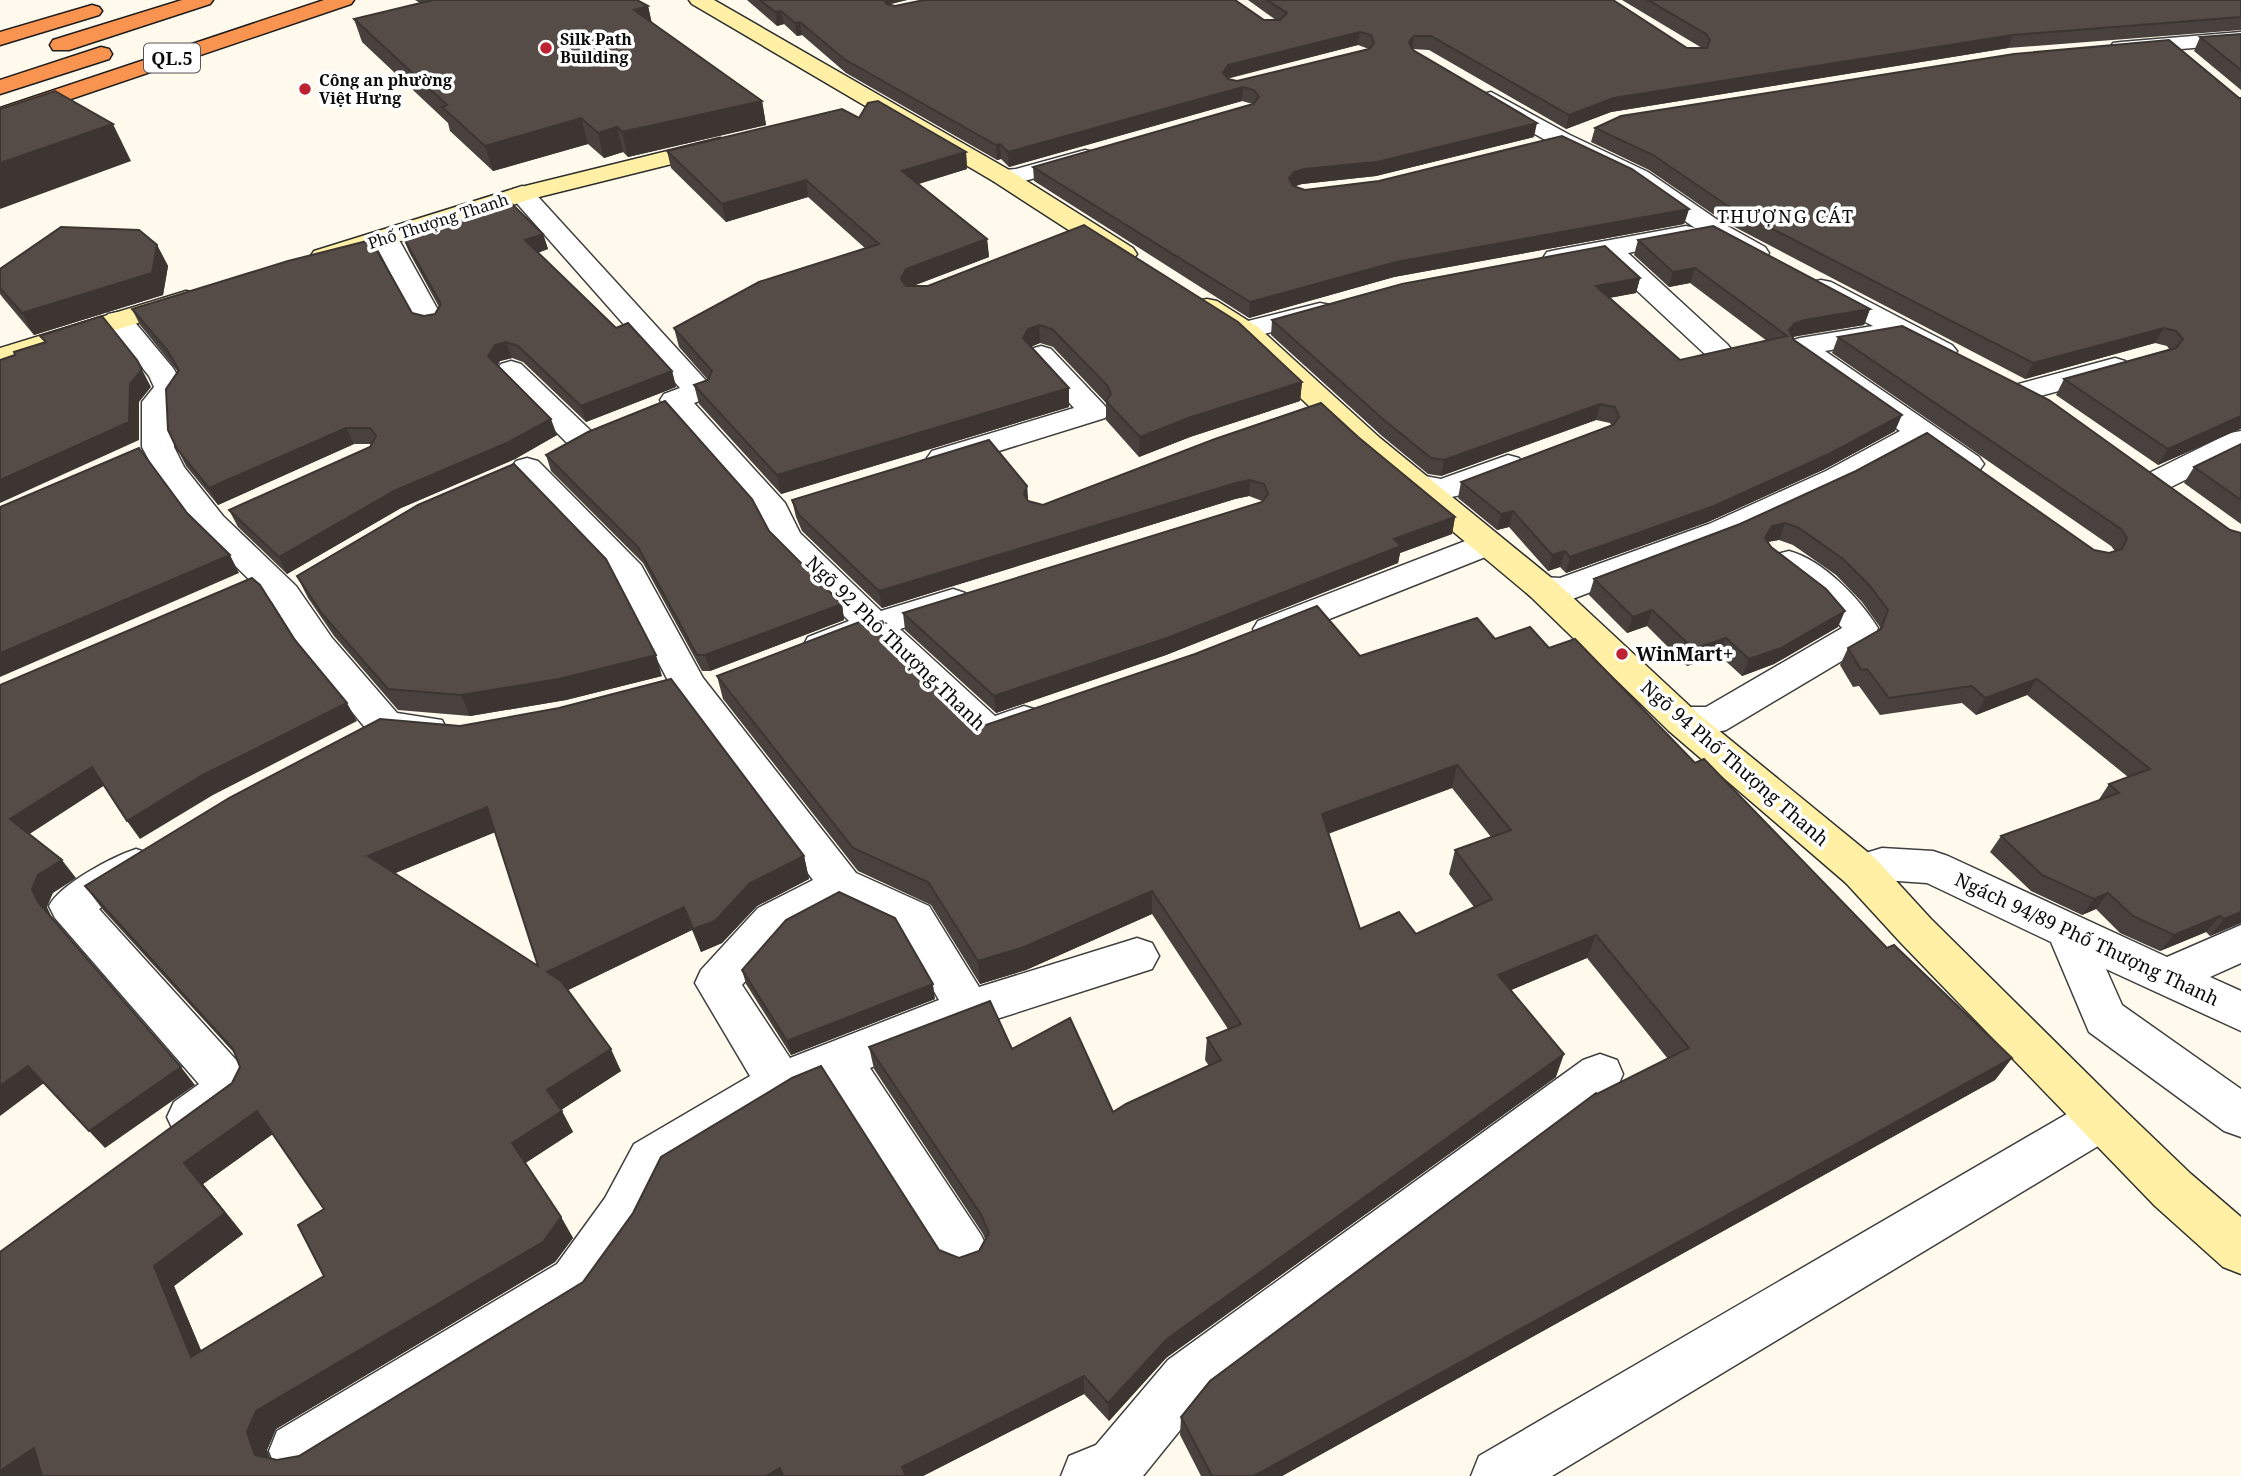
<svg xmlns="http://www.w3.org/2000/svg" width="2241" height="1476" viewBox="0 0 2241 1476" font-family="'Noto Serif',serif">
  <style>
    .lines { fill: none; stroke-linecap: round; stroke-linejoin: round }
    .street-casing { stroke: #3f3f3f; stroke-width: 3 }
    .secondary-casing { stroke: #2e2e2e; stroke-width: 3 }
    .highway-casing { stroke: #1d1d1d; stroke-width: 3 }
    .street { fill: #fff; fill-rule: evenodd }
    .secondary { fill: #fff0a6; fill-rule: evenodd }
    .highway { fill: #f89350; fill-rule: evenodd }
    .wall { fill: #49413e; fill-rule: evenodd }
    .shaded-wall { fill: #3c3532 }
    .building { fill: #554c48; stroke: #3c3532; stroke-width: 2; fill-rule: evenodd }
    .poi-dot { fill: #be2132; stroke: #fff; stroke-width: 2.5 }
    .labels { text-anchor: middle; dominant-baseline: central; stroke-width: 7; stroke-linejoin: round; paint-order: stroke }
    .far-poi-label { font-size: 16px; font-weight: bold; fill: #0c0c0c; stroke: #fff; text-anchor: start }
    .far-street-label { font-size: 16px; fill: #0c0c0c; stroke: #fff }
    .shield { fill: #fff; stroke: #555; stroke-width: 2 }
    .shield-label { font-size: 18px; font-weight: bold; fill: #0c0c0c }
    .far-neighbourhood-label { font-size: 18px; letter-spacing: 2px; fill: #0c0c0c; stroke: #fff }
    .street-label { font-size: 19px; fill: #0c0c0c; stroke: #fff }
    .poi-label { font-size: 19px; font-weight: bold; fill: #0c0c0c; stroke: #fff; text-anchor: start }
  </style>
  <rect width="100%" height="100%" fill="#fffaeb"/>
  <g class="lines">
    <defs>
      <g id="street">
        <path d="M2241,32V44L2121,54L2113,53L2110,48L2113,43L2121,42Z"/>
        <path d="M1491,92L1570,135L1648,172L1722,223L1765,247L1769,253L1765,259L1756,261L1747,259L1695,228L1699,234L1695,240L1628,253L1727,344L1732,350L1727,356L1717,359L1707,356L1602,258L1556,266L1547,264L1543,258L1547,252L1556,250L1686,226L1695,228L1630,182L1554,145L1483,104L1480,99L1483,94Z"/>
        <path d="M1085,150L1094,152L1097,157L1094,162L1017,183L993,181L990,176L993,171L1016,169Z"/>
        <path d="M522,186L531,189L710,385L714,391L710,397L694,403L785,503L800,533L881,611L953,589L965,593L971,601L965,609L900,629L995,716L1024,706L1037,710L1043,720L1037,730L989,746L975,742L869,641L821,658L808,655L803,646L808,637L849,621L774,545L758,513L664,406L660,400L664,394L680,388L513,199L509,194L513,189Z"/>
        <path d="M385,230L394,232L398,238L444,321L440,327L430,329L420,327L416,321L372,238L376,232Z"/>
        <path d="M1821,280L1831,282L1952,345L1957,351L1952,357L1942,360L1932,357L1896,339L1825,351L1979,457L1984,464L1979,471C1956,477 1939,458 1921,445L1848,485L1733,538L1575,598L1563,601L1530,596L1525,588L1530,580L1542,577L1560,578L1709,524L1826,471L1900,431L1790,353L1786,347L1790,341L1800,338L1873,326L1811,294L1807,288L1811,282Z"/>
        <path d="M1320,303L1330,305L1334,311L1330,317L1264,334L1248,342L1238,339L1234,333L1244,322Z"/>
        <path d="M118,312L128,314L173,368L185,388L172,404L174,447L184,467L223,516L296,586L332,638L397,713L442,720L447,730L442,740L428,744L372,736L306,656L272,602L199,530L158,477L142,447V402L154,387L149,376L104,320L108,314Z"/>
        <path d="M1041,346L1051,349L1105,406L1109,412L1105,418L954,465L943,467L932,465L927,458L932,451L1074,408L1026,355L1031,349Z"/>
        <path d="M2115,358L2125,361L2130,367L2125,373L2022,401L2011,398L2007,392L2011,386Z"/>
        <path d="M511,361L521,364L591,431L596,438L591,445L580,447L569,445L501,376L496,370L501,364Z"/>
        <path d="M2241,431V452L2167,489L2156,492L2145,489L2140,482L2145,475L2230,433Z"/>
        <path d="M1508,455L1519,458L1524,465L1519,472C1497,480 1470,495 1446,498C1433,500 1416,494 1403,491L1398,484L1403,477L1414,474L1441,479Z"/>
        <path d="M527,458L538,461L641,565L703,678L856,873L929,906L979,987L1137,938L1152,943L1159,956L1152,969L978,1025L870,1068L981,1235L989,1252L981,1269L963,1276L945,1269L828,1085L797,1098L668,1176L641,1232L593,1300L317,1471C302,1476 292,1476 277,1471L269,1451L277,1431L557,1264L605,1198L634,1144L750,1076L695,983L701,970L758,908L813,880L675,694L615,579L511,468L516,461ZM842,904L899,930L939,1000L790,1058L742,985L788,932Z"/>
        <path d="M1486,533L1498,536L1503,544L1498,552L1284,637L1271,641L1258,637L1253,629L1258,621Z"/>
        <path d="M1789,551C1823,560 1860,599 1878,628L1872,643L1726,730C1707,735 1688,736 1669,731L1663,721L1669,711L1682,707H1706L1842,628C1822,602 1787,585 1772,562L1777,554Z"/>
        <path d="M1882,848L1933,851L1948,856L2167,957L2241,925V963L2210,977L2241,991V1031L2106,969L2122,1005L2241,1089V1137L2224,1131L2089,1032L2051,942L1927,883L1883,880L1861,887L1846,883L1840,871L1846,859Z"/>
        <path d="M136,849L151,854L157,865L151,876L99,909L248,1073L255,1088C243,1112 216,1129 191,1138L174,1132L167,1117L174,1102L199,1084L55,918L49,906C60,884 112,857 136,849Z"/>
        <path d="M1600,1054L1617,1060L1623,1074L1617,1088L1206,1398L1143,1476H1061L1069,1456L1096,1445L1168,1360L1583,1060Z"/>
        <path d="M2101,1098L2118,1104L2125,1119L2118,1134L1552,1476H1471L1479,1456L2084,1104Z"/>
      </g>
      <g id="secondary">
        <path d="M689,0H714L1011,171L1133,248L1137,254L1133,260L1124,262L1115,260L993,181L692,4Z"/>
        <path d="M720,138L728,140L732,145L728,150L531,199L332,263L323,265L314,263L310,257L314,251L513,189Z"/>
        <path d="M186,291L196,293L200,299L196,305L0,366V348Z"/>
        <path d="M1207,299L1217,301L1258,327L1380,438L1554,580L1695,711L1876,859L1931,919L2118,1104L2191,1174L2241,1217V1274L2223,1267L2155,1206L1901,943L1846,883L1669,731L1530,596L1358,452L1238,339L1197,313L1193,307L1197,301Z"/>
      </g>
      <g id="highway">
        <path d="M182,0H213L210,4L69,50H53L50,45L53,40Z"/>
        <path d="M324,0H354L351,4L0,123V108Z"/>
        <path d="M92,5L99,7L102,11L99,15L0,45V32Z"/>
        <path d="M101,47L109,49L112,54L109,59L0,94V80Z"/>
      </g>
    </defs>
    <!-- street casing -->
    <use href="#street" class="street-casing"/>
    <!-- secondary casing -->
    <use href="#secondary" class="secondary-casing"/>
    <!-- highway casing -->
    <use href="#highway" class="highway-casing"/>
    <!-- street -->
    <use href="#street" class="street"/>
    <!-- secondary -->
    <use href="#secondary" class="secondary"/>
    <!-- highway -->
    <use href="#highway" class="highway"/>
  </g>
  <!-- wall -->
  <g class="wall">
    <path d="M415,0H637L648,6L652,24L762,101L766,125L628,157L623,152L604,158L588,144L493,171L450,131L448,123L362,42L354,19L420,3Z"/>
    <path d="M747,0H907L888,5L895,6L1276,20L1248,0H1613L1687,48H1702L1622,0H2241V30L2008,48L1611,112L1566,129L1429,50L1412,49L1534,137L1376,176L1302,184L1294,186L1305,190L1689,209L1684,224L1394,277L1249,318L1034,181L1033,167L1253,104L1242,101L1009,167L1001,159L997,160L846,73L802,35L797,36L784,24L777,26ZM1358,45L1369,49L1237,81L1227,79Z"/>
    <path d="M2241,34V90L2194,51L2200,37Z"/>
    <path d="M2239,98H2241V429H2240L2158,465L2056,395L2064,379L2169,349L2167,346L2155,343L2025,379L1723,221L1649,170L1591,142L1595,128Z"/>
    <path d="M859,118L966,152L967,169L919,184L987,239L989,257L912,286L1302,382L1300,401L1190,437L1139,457L1106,420V403L1053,347L1040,343L1031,347L1069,407L781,494L699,404L694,385L708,380L679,347L674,328L866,249L808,197L726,222L671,168L667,151Z"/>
    <path d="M543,234L548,249L538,253L616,328L672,371L676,387L586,422L523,362L512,358L500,361L498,365L557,435L515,459L401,508L287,574L238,527L229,510L370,447L371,444H354L218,505L186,466L168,430L178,372L140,325L132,309L412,313L424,316L435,314L439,307L409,252L403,237Z"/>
    <path d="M1638,240L1870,309L1864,325L1793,337L1794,340L1895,431L1825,469L1708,522L1566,573L1560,567L1548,571L1509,527L1497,530L1458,498L1461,482L1611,425L1610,423L1596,420L1441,476L1428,474L1382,436L1271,335L1272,320L1640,278L1636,293L1609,298L1680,360L1767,341L1690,283L1669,287L1634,255Z"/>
    <path d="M157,245L168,266L163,295L34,335L3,298L0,294V269Z"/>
    <path d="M1838,337L2230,530L2241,923L2210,936L2206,932L2160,951L2120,933L2096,909L2082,915L2031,891L1990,852L2001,836L2098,801L2109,784L2128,777L2027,695L1976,715L1962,703L1880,715L1859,686L1853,687L1840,665L1848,648L1879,630L1880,627L1862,602L1836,575L1793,545L1779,540L1768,542L1838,627L1774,664L1742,676L1719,655L1687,666L1647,626L1627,633L1589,595L1594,579L1740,524L1856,471L2094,550L2109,553L2115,551L2111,546L1832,353Z"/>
    <path d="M1358,437L1455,517L1452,534L1400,553L1398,563L1166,655L996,713L905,630L903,613L1262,502V501L1249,496L1235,499L882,608L802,531L796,517L792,500L1027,486L1028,501L1043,505Z"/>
    <path d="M2241,444V524L2184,483L2194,467Z"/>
    <path d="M546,455L769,531L842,604L844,620L710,671H702L643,563L551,471Z"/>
    <path d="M297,576L662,676L566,700L470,716L398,710L334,636L308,598Z"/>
    <path d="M1495,639L1549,648L1695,763L1887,948L2012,1058L1995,1080L1282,1476H1201L1180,1435L1181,1417L1597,1094L1668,1059L1587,958L1511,990L1556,1077L1166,1358L1109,1421L1084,1394L923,1476H0L232,1083L240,1067L236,1055L103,910L85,886L229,798L804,856L809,879L757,906L722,943L701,952L692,930L568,990L621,1071L561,1110L573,1132L525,1163L561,1217L573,1238L555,1262L276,1429L267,1450L270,1458L277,1460L299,1456L939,1250L959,1258L979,1251L985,1239L983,1234L874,1069L869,1047L1012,1049L1113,1112L1209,1066L1205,1060L1207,1038L1228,1029L1152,914L1026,970L980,984L931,905L858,871L723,699L717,676L971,720L986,725L1360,656ZM1452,788L1491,837L1455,850L1449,874L1474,907L1416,934L1360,929L1328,834ZM495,832L538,966L395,873ZM273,1134L324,1209V1276L201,1351L174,1286L243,1234L203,1184Z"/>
    <path d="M742,970L935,999L791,1055L746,984Z"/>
  </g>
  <!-- shaded-wall -->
  <g class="shaded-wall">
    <path d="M882,0H907L888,4L883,11Z"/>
    <path d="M648,6L653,29L634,10Z"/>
    <path d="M781,11L784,24L777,26L775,12Z"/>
    <path d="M800,22L802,35L797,36L795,23Z"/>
    <path d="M1360,32L1358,45L1227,78L1223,73L1228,65Z"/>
    <path d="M2013,35L2008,48L1611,112L1566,129L1569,115L1614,98Z"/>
    <path d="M1414,36L1412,49L1409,42Z"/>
    <path d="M1243,87L1242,101L1009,167L1008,152Z"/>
    <path d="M762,101L766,125L628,157L622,132Z"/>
    <path d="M581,118L588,144L493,171L485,146Z"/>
    <path d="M1537,123L1534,137L1376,176L1302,184L1293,187L1289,178L1294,172L1304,169Z"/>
    <path d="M113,124L131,161L0,209V163Z"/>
    <path d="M617,127L623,152L604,158L598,133Z"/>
    <path d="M1000,144L1001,159L997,160L996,145Z"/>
    <path d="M966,152L967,169L904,188L902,171Z"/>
    <path d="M806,180L808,197L726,222L722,204Z"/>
    <path d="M1689,209L1684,224L1394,277L1249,318L1250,302L1396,262Z"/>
    <path d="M543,234L548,249L530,255L525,240Z"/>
    <path d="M987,239L989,257L908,288L901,279L906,269Z"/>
    <path d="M157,245L168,266L163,295L34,335L22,313Z"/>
    <path d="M1695,268L1690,283L1669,287L1673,272Z"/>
    <path d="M1640,278L1636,293L1592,301L1596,286Z"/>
    <path d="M1870,309L1864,325L1800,335L1789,338V330L1795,323L1805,320Z"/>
    <path d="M1039,325L1040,343L1029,347L1023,338L1028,329Z"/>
    <path d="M2164,328L2155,343L2025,379L2033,363Z"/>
    <path d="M506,342L512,358L500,361L494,372L488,356L495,345Z"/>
    <path d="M137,360L151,387L139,402V440L0,503V480L130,384Z"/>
    <path d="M672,371L676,387L586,422L581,406Z"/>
    <path d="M1302,382L1300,401L1190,437L1139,457L1140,437L1191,417Z"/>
    <path d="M1069,388V407L781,494L777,475Z"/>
    <path d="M1600,404L1596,420L1441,476L1444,460Z"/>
    <path d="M1902,415L1895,431L1825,469L1708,522L1566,573L1570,557Z"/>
    <path d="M2241,416V427L2240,429L2158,465L2168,449Z"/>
    <path d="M551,419L557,435L515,459L401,508L287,574L279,557L394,491Z"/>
    <path d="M346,428L354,444L218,505L209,488Z"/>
    <path d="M1250,480L1249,496L1235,499L882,608L879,591L1236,483Z"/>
    <path d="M1027,486L1028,502L1024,494Z"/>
    <path d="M1513,511L1509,527L1497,530L1501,514Z"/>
    <path d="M1455,517L1452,534L1400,553L1398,563L1166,655L996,713L994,696L1394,539Z"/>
    <path d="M1785,523L1779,540L1765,542V538L1772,526Z"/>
    <path d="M1565,551L1560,567L1548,571L1552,555Z"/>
    <path d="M230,555L239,573L0,677V653Z"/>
    <path d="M842,604L844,620L710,671L705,655Z"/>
    <path d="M1652,610L1647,626L1627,633L1633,617Z"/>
    <path d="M1845,611L1838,627L1774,664L1742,676L1749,659Z"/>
    <path d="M1726,638L1719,655L1687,666L1694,649Z"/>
    <path d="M656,655L662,676L566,700L470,716L461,695Z"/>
    <path d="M2037,679L2027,695L1976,715L1985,698Z"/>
    <path d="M347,703L357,721L213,795L140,839L127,821L201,776Z"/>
    <path d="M1457,765L1452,788L1318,837L1322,814Z"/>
    <path d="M92,767L105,785L25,837L10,819Z"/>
    <path d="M487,807L498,831L381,879L368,856Z"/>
    <path d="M804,856L809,879L757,906L722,943L701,952L693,929L750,883Z"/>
    <path d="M62,860L76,878L53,893L47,907L53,920L38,902L32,889L38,875Z"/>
    <path d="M1152,891V914L1026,970L980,984L978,961Z"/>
    <path d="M2108,893L2096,909L2082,915L2094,899Z"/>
    <path d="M684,907L692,930L558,995L547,972Z"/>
    <path d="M2241,912V923L2210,936L2224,919Z"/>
    <path d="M2220,916L2206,932L2160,951L2174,935Z"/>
    <path d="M1596,935L1587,958L1492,998L1498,975Z"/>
    <path d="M933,984L935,999L791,1055L787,1041Z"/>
    <path d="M611,1049L621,1071L558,1112L547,1090Z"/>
    <path d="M1564,1054L1556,1077L1166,1358L1109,1421L1108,1403L1167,1339Z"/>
    <path d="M2012,1058L1995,1080L1282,1476H1254Z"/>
    <path d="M28,1066L44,1083L0,1116V1086Z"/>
    <path d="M181,1067L195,1085L105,1148L89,1131Z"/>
    <path d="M257,1111L274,1133L203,1184L243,1234L174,1286L212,1376L191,1357L154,1266L184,1163Z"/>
    <path d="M562,1111L573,1132L524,1164L512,1143Z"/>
    <path d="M561,1217L573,1238L555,1262L276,1429L267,1450L275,1472L255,1455L247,1432L256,1411Z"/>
    <path d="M1084,1376V1394L923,1476H905L902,1467Z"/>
    <path d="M34,1448L44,1476H0V1471Z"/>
    <path d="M780,1468L784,1476H766Z"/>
  </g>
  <!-- building -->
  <g class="building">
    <path d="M433,0H637L648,6L634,10L762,101L622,132L617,127L598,133L581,118L485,146L442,107L447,105L354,19Z"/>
    <path d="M760,0H884L887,4L895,6L924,0H1235L1264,20H1280L1287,13L1267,0H1613L1687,48H1707L1710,40L1706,34L1648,0H2241V17L2013,35L1614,98L1569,115L1431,36H1414L1409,42L1413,50L1537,123L1377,162L1304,169L1294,172L1289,178L1293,186L1305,190L1379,181L1562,136L1632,169L1689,209L1396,262L1250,302L1033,167L1253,104L1259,97L1254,90L1243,87L1008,152L1000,144L996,145L844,59L800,22L795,23L781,11L775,12ZM1360,32L1371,35L1374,43L1369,49L1237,81L1228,79L1223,73L1228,65Z"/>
    <path d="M2241,34V70L2200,37Z"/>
    <path d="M2169,40L2239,98H2241V416L2168,449L2064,379L2176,348L2183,339L2176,331L2164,328L2033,363L1728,206L1653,155L1595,128L1621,116L2014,54Z"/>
    <path d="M55,91L113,124L0,163V109Z"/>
    <path d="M878,101L966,152L902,171L987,239L906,269L901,279L906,286H928L1084,225L1238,322L1302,382L1191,417L1140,437L1106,401L1111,394L1107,385L1052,329L1039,325L1028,329L1023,338L1069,388L777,475L694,385L708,380L712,371L674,328L759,282L879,244L806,180L722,204L667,151L842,109L859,118L868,103Z"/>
    <path d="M512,204L543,234L525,240L616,328L628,323L672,371L581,406L518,346L506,342L495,345L488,356L551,419L509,442L394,491L279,557L229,510L370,447L376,436L370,428H346L209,488L177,449L168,430L166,389L179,370L167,350L132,309L288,261L371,240L412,313L424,316L435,314L441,304L403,237Z"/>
    <path d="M1713,226L1870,309L1805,320L1795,323L1789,330L1794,340L1902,415L1831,453L1714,506L1570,557L1565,551L1552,555L1513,511L1501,514L1461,482L1613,425L1619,417L1615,407L1600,404L1444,460L1431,458L1384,420L1272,320L1402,284L1605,246L1640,278L1596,286L1680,360L1787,336L1695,268L1673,272L1638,240Z"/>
    <path d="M61,227L139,230L157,245L152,273L22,313L0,288V269Z"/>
    <path d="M102,316L137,360L142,369L130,384L129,422L0,480V360L15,355L14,352L46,342L40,336Z"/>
    <path d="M1902,326L2049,400L2230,530L2241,533V912L2224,919L2220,916L2174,935L2133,916L2108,893L2094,899L2042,875L2001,836L2119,793L2109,784L2150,769L2037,679L1985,698L1972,686L1889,698L1867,669L1861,670L1848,648L1881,629L1888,610L1869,585L1843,559L1799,528L1785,523L1772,526L1765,538L1771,547L1826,589L1845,611L1781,648L1749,659L1726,638L1694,649L1652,610L1633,617L1594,579L1740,524L1856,471L1927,433L2094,550L2109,553L2122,549L2127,538L2121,529L1838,337Z"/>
    <path d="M665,401L752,499L769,531L842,604L705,655H697L638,547L546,455L588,432Z"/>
    <path d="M1321,403L1358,437L1455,517L1394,539L1401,546L1167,638L994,696L903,613L1262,502L1268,494L1264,484L1250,480L1236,483L879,591L799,515L792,500L989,440L1027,486L1024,494L1028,501L1043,505L1215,439Z"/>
    <path d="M2241,444V500L2194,467Z"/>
    <path d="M139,448L187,513L230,555L0,653V507Z"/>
    <path d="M514,464L606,559L656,655L559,679L461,695L388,689L323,615L297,576L418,505Z"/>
    <path d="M252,578L260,585L294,639L347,703L201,776L127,821L92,767L10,819L62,860L38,875L32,889L38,902L181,1067L89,1131L28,1066L0,1086V685Z"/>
    <path d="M1317,606L1360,656L1477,618L1495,639L1530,627L1549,648L1575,639L1695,763L1704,759L1887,948L1894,945L2012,1058L1254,1476H1212L1181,1417L1210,1381L1596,1093L1597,1094L1689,1048L1596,935L1498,975L1564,1054L1167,1339L1108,1403L1084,1376L902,1467L906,1476H783L780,1468L766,1476H42L34,1448L0,1471V1252L232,1083L240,1067L233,1049L85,886L229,798L380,719L460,726L559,708L671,679L804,856L750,883L715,921L693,929L684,907L547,972L561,981L611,1049L547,1090L562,1111L512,1143L561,1217L543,1242L256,1411L247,1432L255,1455L277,1460L299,1456L583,1282L633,1213L661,1157L792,1078L821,1066L939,1250L959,1258L979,1251L989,1233L980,1213L869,1047L990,1001L1012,1049L1070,1018L1113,1112L1126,1104L1221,1060L1207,1038L1241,1024L1152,891L1024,947L978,961L928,882L853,848L717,676L865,620L971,720L986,725L1195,654ZM1457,765L1511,830L1455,850L1492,899L1416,934L1399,912L1360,929L1322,814ZM487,807L538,966L368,856ZM257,1111L324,1209L298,1225L324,1276L191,1357L154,1266L225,1213L184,1163Z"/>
    <path d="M839,892L895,918L933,984L787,1041L742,970L786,920Z"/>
  </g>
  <!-- markers -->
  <g class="poi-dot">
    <circle cx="546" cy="48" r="7"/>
    <circle cx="305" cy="89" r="7"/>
    <circle cx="1622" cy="654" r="7"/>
  </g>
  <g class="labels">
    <!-- far-poi labels -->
    <g class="far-poi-label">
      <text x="560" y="39">Silk Path<tspan x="560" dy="18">Building</tspan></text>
      <text x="319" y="80">Công an phường<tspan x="319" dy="18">Việt Hưng</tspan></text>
    </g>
    <!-- far-street labels -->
    <g class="far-street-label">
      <text transform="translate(438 221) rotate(-18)">Phố Thượng Thanh</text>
    </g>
    <!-- shield labels -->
    <rect class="shield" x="144" y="43.5" width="56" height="29" rx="5"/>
    <g class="shield-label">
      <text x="172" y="58">QL.5</text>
    </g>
    <!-- far-neighbourhood labels -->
    <g class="far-neighbourhood-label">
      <text x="1786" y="216">THƯỢNG CÁT</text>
    </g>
    <!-- street labels -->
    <g class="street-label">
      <text transform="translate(896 643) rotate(44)">Ngõ 92 Phố Thượng Thanh</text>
      <text transform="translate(1735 763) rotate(41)">Ngõ 94 Phố Thượng Thanh</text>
      <text transform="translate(2087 939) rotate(25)">Ngách 94/89 Phố Thượng Thanh</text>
    </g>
    <!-- poi labels -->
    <g class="poi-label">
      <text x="1636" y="654">WinMart+</text>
    </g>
  </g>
</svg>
